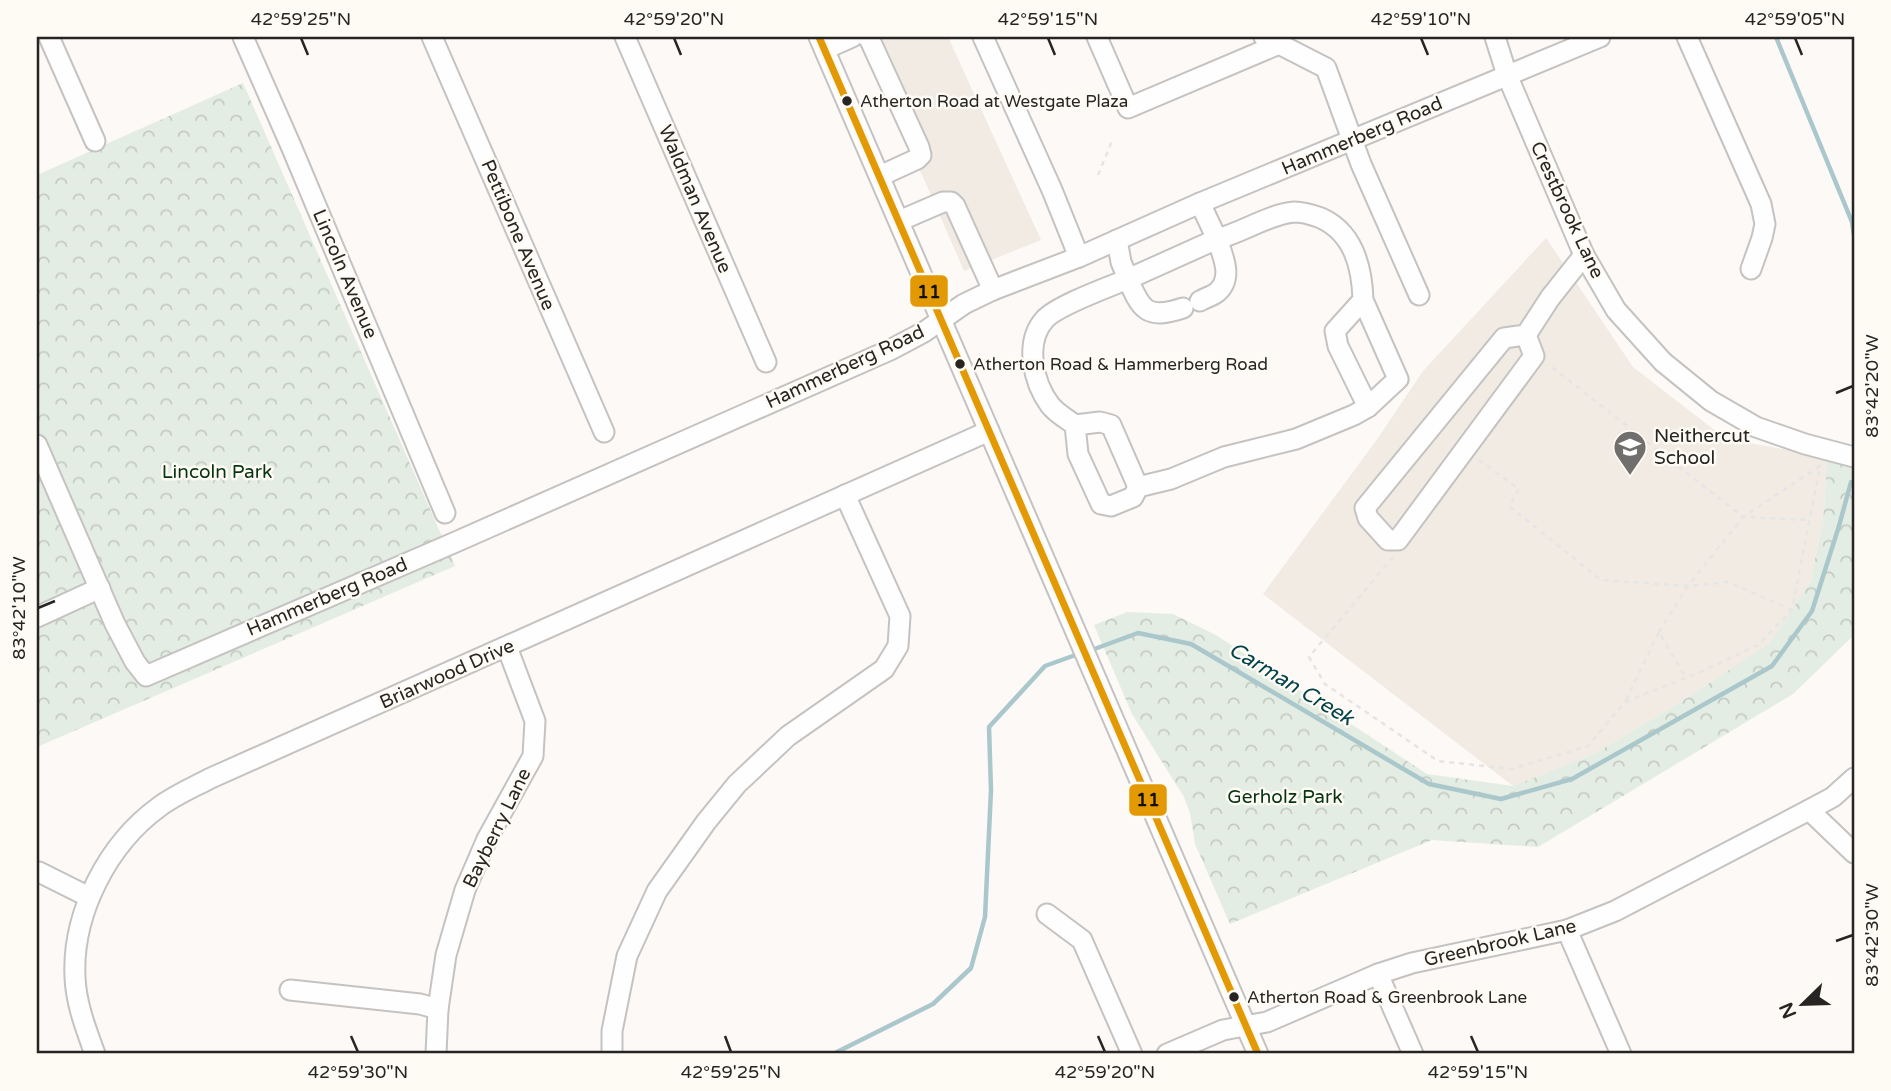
<svg xmlns="http://www.w3.org/2000/svg" width="1891" height="1091" viewBox="0 0 1891 1091" font-family="'Varela Round',sans-serif">
  <style>
    .built { fill: #f1ebe3 }
    .forest { fill: url(#forest-crowns) }
    .lines { fill: none; stroke-linecap: round; stroke-linejoin: round }
    .stream { stroke: #aac7cb; stroke-width: 4.5 }
    .minor-casing { stroke: #c5c3c1; stroke-width: 23 }
    .path { stroke: #e6e5e4; stroke-width: 2.5; stroke-dasharray: 5 5; stroke-linecap: butt }
    .minor { stroke: #fffefe; stroke-width: 19 }
    .bus-1-casing { stroke: #fefaf4; stroke-width: 12 }
    .bus-1 { stroke: #e29904; stroke-width: 7 }
    .ticks { fill: none; stroke: #262523; stroke-width: 2.5 }
    .bus-dot { fill: #262523; stroke: #fefaf4; stroke-width: 2.5 }
    .labels { text-anchor: middle; dominant-baseline: central; stroke-width: 5; stroke-linejoin: round; paint-order: stroke }
    .bus-label { font-size: 17px; fill: #262523; stroke: #fefaf4; text-anchor: start }
    .street-label { font-size: 19px; fill: #262523; stroke: #fefaf4 }
    .poi-label { font-size: 19px; fill: #262523; stroke: #fefaf4; text-anchor: start }
    .park-label { font-size: 19px; fill: #063412; stroke: #fefaf4 }
    .water-label { font-size: 21px; font-style: italic; fill: #00424b; stroke: #fefaf4 }
    .line-badge { stroke: #fefaf4; stroke-width: 2.5 }
    .pale-badge-label { font-size: 19px; text-anchor: middle; font-weight: bold; fill: #111 }
    .neatline { fill: none; stroke: #262523; stroke-width: 2.5 }
    .ticks-label { font-size: 18px; text-anchor: middle; fill: #262523 }
  </style>
  <defs>
    <pattern id="forest-crowns" width="20" height="18" patternUnits="userSpaceOnUse" patternTransform="scale(1.75)"><rect width="20" height="18" fill="#e4ede3"/><path d="M2 6a3 3 0 1 1 6 0M12 15a3 3 0 1 1 6 0" fill="none" stroke="#c3cbc2"/></pattern>
  </defs>
  <rect width="100%" height="100%" fill="#fcf9f6"/>
  <!-- built -->
  <g class="built">
    <path d="M862,37H948L1041,240L964,271Z"/>
    <path d="M1546,238L1633,367L1726,439L1827,457L1824,511L1811,581L1771,643L1690,696L1596,753L1513,786L1263,594L1378,438L1423,371Z"/>
  </g>
  <!-- forest -->
  <g class="forest">
    <path d="M243,83L455,566L37,747V175Z"/>
    <path d="M1827,457L1854,463V635L1793,694L1538,847L1432,840L1230,924L1195,844L1190,813L1184,797L1132,714L1094,625L1127,612L1173,614L1216,635L1427,774L1513,786L1596,753L1690,696L1770,643L1811,581L1824,511Z"/>
  </g>
  <g class="lines">
    <!-- stream -->
    <g class="stream">
      <path d="M1776,37L1852,222L1854,235"/>
      <path d="M1089,651L1138,633L1191,644L1429,784L1501,799L1572,779L1772,666L1812,611L1839,526L1851,482"/>
      <path d="M833,1054L933,1004L971,968L985,917L991,790L989,727L1045,666L1081,653"/>
    </g>
    <defs>
      <g id="minor">
        <path d="M49,37L95,141"/>
        <path d="M243,37L291,146L445,513"/>
        <path d="M432,37L604,432"/>
        <path d="M625,37L766,362"/>
        <path d="M819,37L1258,1054"/>
        <path d="M867,37L869,38L919,147L921,155L917,159L880,176"/>
        <path d="M983,37L1052,190L1079,257"/>
        <path d="M1097,37L1128,108L1279,44L1264,37"/>
        <path d="M1495,37L1507,75L1584,255L1616,310L1663,362L1711,401L1756,427L1805,444L1854,457"/>
        <path d="M1687,37L1761,204L1765,224L1762,238L1751,269"/>
        <path d="M1279,44L1326,68L1361,164L1419,295"/>
        <path d="M825,49L852,37"/>
        <path d="M899,221L943,202H951L955,206L993,290"/>
        <path d="M1200,301C1205,298 1212,296 1216,293C1234,279 1223,256 1217,239C1241,233 1270,214 1294,212C1302,212 1313,215 1321,218C1354,233 1362,267 1363,300L1335,331L1338,346L1368,407L1398,379L1363,300"/>
        <path d="M1183,308C1147,320 1141,310 1128,279L1217,239L1200,203"/>
        <path d="M1526,335L1534,356L1398,540H1388L1368,518L1365,508L1504,338L1526,335L1550,298L1584,255"/>
        <path d="M1075,425L1078,454L1101,504L1111,506L1133,497L1138,487L1111,425L1100,422L1075,425C1067,419 1056,413 1050,405C1033,382 1024,342 1045,319C1058,305 1109,287 1128,279L1121,262L1117,240"/>
        <path d="M37,445L115,624L135,662L146,676L458,541L890,350L924,332L964,304L993,290L1079,257L1200,203L1600,37"/>
        <path d="M1138,487L1171,479L1224,457L1296,439L1354,415L1368,407"/>
        <path d="M37,617L100,588"/>
        <path d="M1809,810L1854,853"/>
        <path d="M39,872L89,897"/>
        <path d="M1047,914L1082,940L1132,1054"/>
        <path d="M1567,930L1621,1054"/>
        <path d="M1378,974L1413,1054"/>
        <path d="M290,990L420,1004L438,1009"/>
        <path d="M95,1054C86,1029 76,1004 75,977C72,913 108,844 159,807C175,795 194,787 211,778L989,431"/>
        <path d="M436,1054L438,1009L446,955L465,890L487,839L533,756L535,721L507,647"/>
        <path d="M612,1054V1031L627,956L657,891L706,822L737,784L788,736L884,669L898,646L900,616L845,495"/>
        <path d="M1167,1054L1223,1030L1267,1022L1378,974L1412,963L1567,930L1615,911L1809,810L1833,797L1854,778"/>
      </g>
    </defs>
    <!-- minor casing -->
    <use href="#minor" class="minor-casing"/>
    <!-- path -->
    <g class="path">
      <path d="M1098,175L1112,141"/>
      <path d="M1479,460L1519,489L1509,506L1601,580L1688,586L1728,582L1792,610"/>
      <path d="M1393,557L1309,657L1325,684L1438,761L1512,769L1588,746L1625,702L1703,671L1758,645L1792,610L1820,466L1743,517L1548,364"/>
      <path d="M1659,632L1688,586L1743,517L1809,520"/>
      <path d="M1626,700L1659,632L1686,678"/>
    </g>
    <!-- minor -->
    <use href="#minor" class="minor"/>
    <defs>
      <path id="bus-1" d="M819,37L1258,1054"/>
    </defs>
    <!-- bus-1 casing -->
    <use href="#bus-1" class="bus-1-casing"/>
    <!-- bus-1 -->
    <use href="#bus-1" class="bus-1"/>
  </g>
  <!-- ticks -->
  <path class="ticks" d="M301,38L308,55M674,38L681,55M1048,38L1055,55M1421,38L1428,55M1795,38L1802,55M1836,393L1853,386M38,608L55,601M1836,941L1853,935M351,1036L358,1052M725,1036L731,1052M1098,1036L1105,1052M1471,1036L1478,1052"/>
  <!-- icons -->
  <defs>
    <symbol id="school-pin" viewBox="-11 -11 22 30"><path d="M0 17L-7.5 6A9.5 9.5 0 1 1 7.5 6Z" fill="#716f6d" stroke="#fefaf4"/><path d="M0-5L7-2L0 1L-7-2ZM-4 1L0 2.5L4 1V4Q0 6-4 4Z" fill="#fff"/></symbol>
  </defs>
  <g fill-rule="evenodd">
    <use href="#school-pin" x="1611" y="428" width="38" height="52"/>
  </g>
  <!-- markers -->
  <g class="bus-dot">
    <circle cx="847" cy="101" r="6"/>
    <circle cx="960" cy="364" r="6"/>
    <circle cx="1234" cy="997" r="6"/>
  </g>
  <g class="labels">
    <!-- bus labels -->
    <g class="bus-label">
      <text x="860" y="101">Atherton Road at Westgate Plaza</text>
      <text x="973" y="364">Atherton Road &amp; Hammerberg Road</text>
      <text x="1247" y="997">Atherton Road &amp; Greenbrook Lane</text>
    </g>
    <!-- street labels -->
    <g class="street-label">
      <text transform="translate(1362 136) rotate(-23)">Hammerberg Road</text>
      <text transform="translate(695 199) rotate(67)">Waldman Avenue</text>
      <text transform="translate(1567 210) rotate(65)">Crestbrook Lane</text>
      <text transform="translate(518 235) rotate(67)">Pettibone Avenue</text>
      <text transform="translate(345 274) rotate(67)">Lincoln Avenue</text>
      <text transform="translate(845 367) rotate(-25)">Hammerberg Road</text>
      <text transform="translate(327 597) rotate(-23)">Hammerberg Road</text>
      <text transform="translate(447 674) rotate(-24)">Briarwood Drive</text>
      <text transform="translate(497 828) rotate(-64)">Bayberry Lane</text>
      <text transform="translate(1500 943) rotate(-13)">Greenbrook Lane</text>
    </g>
    <!-- poi labels -->
    <g class="poi-label">
      <text x="1654" y="436">Neithercut<tspan x="1654" dy="22">School</tspan></text>
    </g>
    <!-- park labels -->
    <g class="park-label">
      <text x="217" y="472">Lincoln Park</text>
      <text x="1285" y="797">Gerholz Park</text>
    </g>
    <!-- water labels -->
    <g class="water-label">
      <text transform="translate(1291 684) rotate(31)">Carman Creek</text>
    </g>
  </g>
  <g class="line-badge">
    <rect x="909" y="274" width="40" height="34" rx="7" fill="#e29904"/>
    <rect x="1128" y="783" width="40" height="34" rx="7" fill="#e29904"/>
  </g>
  <g class="pale-badge-label">
    <text x="929" y="298">11</text>
    <text x="1148" y="806">11</text>
  </g>
  <!-- border -->
  <rect width="1891" height="1091" fill="none" stroke="#fefaf4" stroke-width="77"/>
  <!-- north arrow -->
  <g transform="translate(1803 1004) rotate(247)" stroke="#fefaf4" stroke-width="5" paint-order="stroke">
  <path d="M0-5L12 26L0 18L-12 26Z" fill="#262523"/>
  <text y="-10" font-size="19" font-weight="bold" text-anchor="middle" fill="#262523">N</text>
  </g>
  <rect x="38" y="38" width="1815" height="1014" class="neatline"/>
  <g class="ticks-label">
    <text x="301" y="25">42°59'25"N</text>
    <text x="674" y="25">42°59'20"N</text>
    <text x="1048" y="25">42°59'15"N</text>
    <text x="1421" y="25">42°59'10"N</text>
    <text x="1795" y="25">42°59'05"N</text>
    <text transform="translate(1872 386) rotate(-90)" y="6">83°42'20"W</text>
    <text transform="translate(19 608) rotate(-90)" y="6">83°42'10"W</text>
    <text transform="translate(1872 935) rotate(-90)" y="6">83°42'30"W</text>
    <text x="358" y="1078">42°59'30"N</text>
    <text x="731" y="1078">42°59'25"N</text>
    <text x="1105" y="1078">42°59'20"N</text>
    <text x="1478" y="1078">42°59'15"N</text>
  </g>
</svg>
